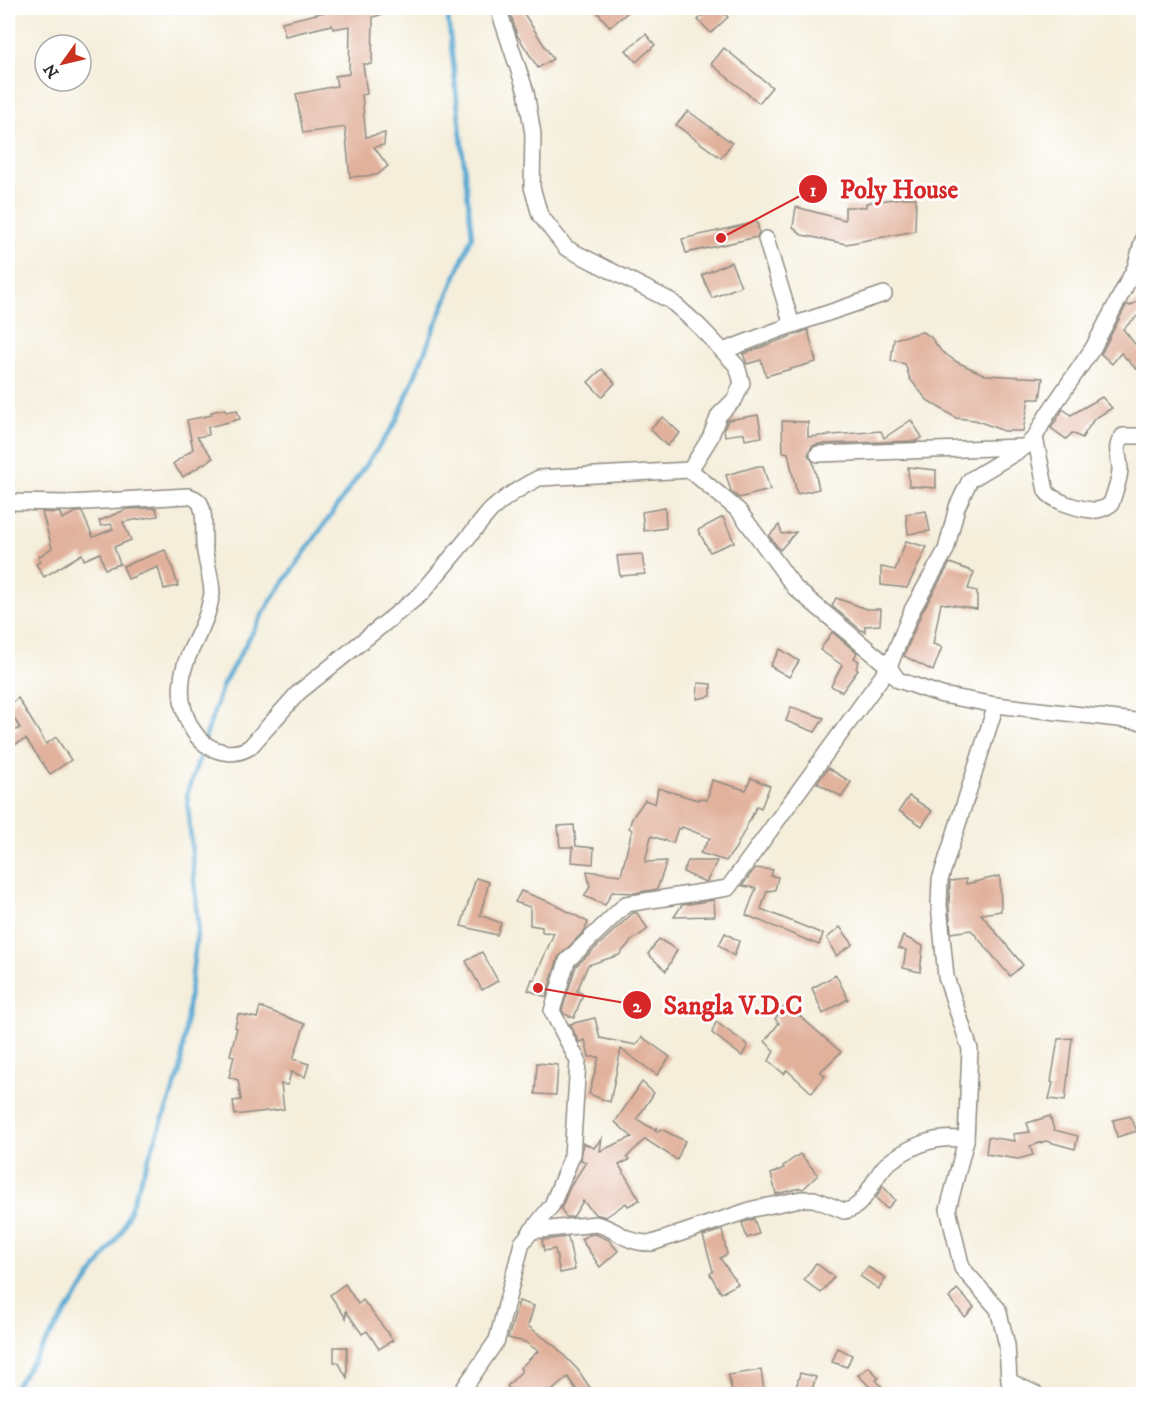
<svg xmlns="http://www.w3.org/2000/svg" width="1151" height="1402" viewBox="0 0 1151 1402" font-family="'IM FELL DW Pica',serif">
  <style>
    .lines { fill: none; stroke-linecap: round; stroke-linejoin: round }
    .stream { stroke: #57a8d2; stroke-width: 4.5 }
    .building { fill: #e1b19b }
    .minor-casing { stroke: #908c83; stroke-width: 18 }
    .minor { stroke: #fff; stroke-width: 15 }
    .leader { fill: none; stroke: #d62828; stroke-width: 2 }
    .callout-dot { fill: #d62828; stroke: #fff; stroke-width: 2 }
    .mark-label { font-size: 18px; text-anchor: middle; font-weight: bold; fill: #fff }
    .callout-label { font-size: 26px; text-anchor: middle; font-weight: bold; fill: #d62828; stroke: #fff; stroke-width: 5; stroke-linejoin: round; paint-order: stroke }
  </style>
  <rect width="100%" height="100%" fill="#fff"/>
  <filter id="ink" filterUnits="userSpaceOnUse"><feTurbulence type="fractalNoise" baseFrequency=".0167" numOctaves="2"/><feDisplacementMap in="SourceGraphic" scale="12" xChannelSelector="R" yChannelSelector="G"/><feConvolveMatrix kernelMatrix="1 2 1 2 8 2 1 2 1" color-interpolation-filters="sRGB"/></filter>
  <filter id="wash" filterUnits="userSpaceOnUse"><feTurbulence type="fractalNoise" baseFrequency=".008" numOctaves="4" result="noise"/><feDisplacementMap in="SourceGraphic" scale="24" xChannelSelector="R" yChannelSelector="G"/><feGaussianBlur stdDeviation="1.35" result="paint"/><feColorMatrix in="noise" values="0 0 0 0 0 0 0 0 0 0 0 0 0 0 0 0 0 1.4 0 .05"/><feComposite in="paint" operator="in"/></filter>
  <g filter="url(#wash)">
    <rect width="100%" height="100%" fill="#f4eedb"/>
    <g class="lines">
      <!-- stream -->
      <g class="stream">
        <path d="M205,739L223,684L270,602L396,422L472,236L447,8"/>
        <path d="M10,1394L122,1231L180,1072L198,926L187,794L203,747"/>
      </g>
    </g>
    <g id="blocks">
      <!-- building -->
      <g class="building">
        <path d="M329,8H396L397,10L373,17L372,64H363L367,94L362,95L366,137L385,133L384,145L374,147L388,166L377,175L350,177L345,127L303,133L296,94L337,86L335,76L349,74L350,26L333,29L332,25L285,36L282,22L330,11Z"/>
        <path d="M594,8H633L610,27Z"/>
        <path d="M698,8H718L728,17L711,33L698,20L704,14Z"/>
        <path d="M521,9L553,59L538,68L517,35L511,15Z"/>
        <path d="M646,34L655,45L636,62L626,50Z"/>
        <path d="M724,48L772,87L759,103L711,64Z"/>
        <path d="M688,111L732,143L721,158L676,125Z"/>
        <path d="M901,198H916L915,231L846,244L802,235L793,227L796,207L845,220V207H866V203Z"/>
        <path d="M757,222L759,232L757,237L686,253L682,239Z"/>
        <path d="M731,262L741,286L712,298L702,275Z"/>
        <path d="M1143,298V311L1123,329L1143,354V364L1136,369L1121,353L1112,364L1101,354L1127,304L1130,306Z"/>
        <path d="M808,330L816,362L766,376L761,360L747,364L743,354Z"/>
        <path d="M922,332L930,336L941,351L957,362L985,375L1043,378L1040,399H1029L1023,431H1004L975,420L956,418L927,400L910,379L905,364L891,361L894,339Z"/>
        <path d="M602,369L615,383L602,397L588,382Z"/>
        <path d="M1102,397L1112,408L1094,419L1082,438L1072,433L1066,439L1051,428L1063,409L1071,415Z"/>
        <path d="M225,409L226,412L237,410L240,419L208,427L209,435L197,437L213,458L183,477L173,464L193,449L187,420L212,415L211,412Z"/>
        <path d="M758,415L762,437L745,440L744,433L725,436L724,429L728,420Z"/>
        <path d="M663,417L680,433L667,446L650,429Z"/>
        <path d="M911,420L922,437L916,441L818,444L812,446L808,455L813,462L819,489L797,494L788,453L783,452L782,421L808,422V437L881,431L884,438Z"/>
        <path d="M758,466H763L770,490L739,498L731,491L726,475Z"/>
        <path d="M908,467L936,470V488L909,486Z"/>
        <path d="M156,508L158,516L123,522L131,540L114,547L120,564L105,569L100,553L84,560L82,554L44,577L36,564L41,561L38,557L52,548L42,512L60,513L62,519L76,512H82L93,537L113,529L111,524L101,526L99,521L127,509Z"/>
        <path d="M665,508L666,528L644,531L642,512Z"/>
        <path d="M926,511L930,531L908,534L906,514Z"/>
        <path d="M723,517L734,542L710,552L698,530Z"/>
        <path d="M779,525L782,534L796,532L780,550L769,536Z"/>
        <path d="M906,541L927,547L907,588L881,585V567L895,570Z"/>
        <path d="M165,550L172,566L178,586L164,589L158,567L128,579L123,566Z"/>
        <path d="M642,554L645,574L620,576L617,556Z"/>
        <path d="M950,563L974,572L968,589L977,591V609L941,603L933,644L942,647L933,671L904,656L921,614Z"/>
        <path d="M836,598L867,609H881L880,625L865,626V632L861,630L832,606Z"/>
        <path d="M832,632L857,653L854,658L859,661L856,668L858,670L842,692L831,686L842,665L820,650Z"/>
        <path d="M780,649L799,661L789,677L770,666Z"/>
        <path d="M698,683L711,684V696L697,699Z"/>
        <path d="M18,698L46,744L56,737L71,760L50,774L26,739L8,748V734L20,728L8,709V706Z"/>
        <path d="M791,707L824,718L815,732L786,721Z"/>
        <path d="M828,768L851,782L842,797L817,783Z"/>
        <path d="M751,778L770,786L761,808L757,806L735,849L726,861L700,853L710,838L682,827L681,829L678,828L673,843L651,836L645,862L667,861L657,889L635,893L612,892L605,905L584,896L590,887L587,871L621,875L632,830L629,828L632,818L645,800L655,804L658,788L698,800L699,798L707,800L712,780L746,790Z"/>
        <path d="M909,796L932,811L922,826L899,811Z"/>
        <path d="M574,825L576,846L594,848L593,864L572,862L573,847H560L558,826Z"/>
        <path d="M688,861H717L707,881L705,882L683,872Z"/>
        <path d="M755,868L773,870L771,876L778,877L775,890L767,891L761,909L823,934L819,945L746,915L756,888L742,886Z"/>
        <path d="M1000,876L1001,911L981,914L1023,965L1010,976L971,930L951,933L949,905L950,881L966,879V884Z"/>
        <path d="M476,878L489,882L480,915L501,923L497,935L461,926Z"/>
        <path d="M521,891L552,903L588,922L585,930L558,958L546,997L528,990L532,979L534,980L554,933L542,932V927L530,925V907L515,902Z"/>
        <path d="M714,900L715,916L674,917L682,905Z"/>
        <path d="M633,913H637L648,929L631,941L619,955L588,965L577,991L583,994L574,1018L564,1014L562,1010L576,966Z"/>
        <path d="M840,927L853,944L836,956L827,938Z"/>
        <path d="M725,933L739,941L734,956L719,945Z"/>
        <path d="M903,936L923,946L920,972L903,968L906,950L898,948Z"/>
        <path d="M659,939L677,950L666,971L648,954Z"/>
        <path d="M482,952L498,981L482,990L466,961Z"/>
        <path d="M836,975L848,999L823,1014L812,988Z"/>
        <path d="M786,1004L841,1052L820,1072L825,1076L812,1093L787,1070L784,1074L769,1061L774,1051L765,1041L779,1023L775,1019Z"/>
        <path d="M260,1007L305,1024L293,1059L309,1064L305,1077L291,1072L288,1085L281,1084L284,1109L235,1115L233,1101L241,1100L238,1080L229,1077L234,1056L230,1055L237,1028L235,1027L238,1014L257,1018Z"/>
        <path d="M595,1018L600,1038L636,1045L642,1037L670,1057L657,1075L621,1049L610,1102L589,1094L599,1057H589L585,1040L579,1042L570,1024Z"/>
        <path d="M716,1022L748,1045L742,1056L712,1033Z"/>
        <path d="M1072,1038L1065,1101L1049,1099L1053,1083L1051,1082L1058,1039Z"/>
        <path d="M537,1063L558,1065L556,1095L535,1094Z"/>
        <path d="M642,1082L654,1093L637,1119L653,1129L657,1128L655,1131L657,1132L661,1129L685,1141L677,1160L645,1139L627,1157L629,1160L619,1165L640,1200L628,1206L626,1203L606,1217L595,1214L583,1201L573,1217H566L561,1209L570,1187L586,1162L581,1160L583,1143L594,1148L602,1138L600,1151L632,1137L615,1122Z"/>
        <path d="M1050,1116L1054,1130L1078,1136L1075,1149L1046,1141L1030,1146L1033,1155L1018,1159L986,1154L988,1137L1015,1141L1013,1134L1030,1132L1027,1123Z"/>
        <path d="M1130,1116L1137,1131L1117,1137L1113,1120Z"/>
        <path d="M800,1154L818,1175L803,1189L800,1188L776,1194L771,1174L784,1168L783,1166Z"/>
        <path d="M883,1186L895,1200L887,1209L876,1198Z"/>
        <path d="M754,1219L759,1234L747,1238L742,1223Z"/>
        <path d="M722,1230L727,1254L720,1258L738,1284L721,1293L710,1274L713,1271L703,1236Z"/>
        <path d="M595,1234L609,1240L618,1251L600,1267L581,1239L588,1235Z"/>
        <path d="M568,1237L575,1270L560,1273L555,1249L544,1251L542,1240Z"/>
        <path d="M816,1263L834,1277L821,1293L804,1280Z"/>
        <path d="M868,1267L886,1278L879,1289L860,1276Z"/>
        <path d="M345,1284L358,1304L363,1300L393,1340L379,1349L367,1331L362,1334L346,1311V1318L330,1295Z"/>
        <path d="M957,1289L974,1307L965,1317L949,1298Z"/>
        <path d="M519,1301L534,1306L528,1326L556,1347L578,1370L595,1395H580L568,1377L547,1395H515L507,1386L522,1371L520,1368L538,1351L525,1342L508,1338Z"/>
        <path d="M334,1347H347V1378L338,1362H334Z"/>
        <path d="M838,1348L852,1355L847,1367L832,1362Z"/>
        <path d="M869,1367L879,1378L876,1380L889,1395H861L869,1386L858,1375Z"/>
        <path d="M761,1370L764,1391L746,1395H733L728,1375Z"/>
        <path d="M800,1373L816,1377L811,1393L796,1388Z"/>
      </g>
    </g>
  </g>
  <g filter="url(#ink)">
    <use href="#blocks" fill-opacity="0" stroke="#908c83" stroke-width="1.5"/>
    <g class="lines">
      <defs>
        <g id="minor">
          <path d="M498,8L526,92L533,134L532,187L540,215L566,248L671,301L699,326L737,366L742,383L735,399L719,415L710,438L690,470"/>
          <path d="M766,239L792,325"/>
          <path d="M723,351L778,330L884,294"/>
          <path d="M1035,437L1046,491C1052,501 1079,509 1092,510C1099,511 1105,508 1111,504C1114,493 1120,480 1120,469C1120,456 1113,448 1123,436H1144"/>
          <path d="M818,454L1022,447"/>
          <path d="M8,502L69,503L188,496C193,497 197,499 200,503C206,515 203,531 204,544C205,560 212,578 212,594C211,598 210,603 209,607C203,633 184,654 182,680C178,709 193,747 224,752C234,754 242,752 250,747L298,693L421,594L490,511C505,497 521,487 539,478L690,470L739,511L795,588L889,667L898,680L942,695L996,705L1144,722"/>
          <path d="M996,705L940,880L939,905L946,977L970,1049L966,1140L948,1209L962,1268L998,1309L1007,1345L1009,1381L1036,1394"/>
          <path d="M531,1231L596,1224C619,1229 625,1244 652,1243L753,1209L801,1199H814L844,1211C866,1209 872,1177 887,1164C902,1152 924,1140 943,1139C950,1138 959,1139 966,1140"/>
          <path d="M460,1394L497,1340L522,1243L552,1205L572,1156L578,1061L552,1011L567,961L626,904L728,888L889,667L912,610L946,550L957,507L970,480L1025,447L1035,437L1047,415L1093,348L1135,268L1144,236"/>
        </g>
      </defs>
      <!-- minor casing -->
      <use href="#minor" class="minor-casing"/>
      <!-- minor -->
      <use href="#minor" class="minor"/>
    </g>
  </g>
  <!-- callouts -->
  <path class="leader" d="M721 238L813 189M538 988L637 1005"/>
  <g class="callout-dot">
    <circle cx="721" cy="238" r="6"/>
    <circle cx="538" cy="988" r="6"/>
    <circle cx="813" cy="189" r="15"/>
    <circle cx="637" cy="1005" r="15"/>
  </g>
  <g class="mark-label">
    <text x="813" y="196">1</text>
    <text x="637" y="1012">2</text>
  </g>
  <g class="callout-label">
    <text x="899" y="198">Poly House</text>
    <text x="733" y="1014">Sangla V.D.C</text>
  </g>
  <!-- margin -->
  <rect width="1151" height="1402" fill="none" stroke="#fff" stroke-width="30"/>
  <!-- north arrow -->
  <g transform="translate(63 63) rotate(236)"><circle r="28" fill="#ffffff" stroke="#aaaaaa" stroke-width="1.5"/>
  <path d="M0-4.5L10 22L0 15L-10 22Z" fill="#c8321e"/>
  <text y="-9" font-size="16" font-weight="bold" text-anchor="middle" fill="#2b2b2b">N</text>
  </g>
</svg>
